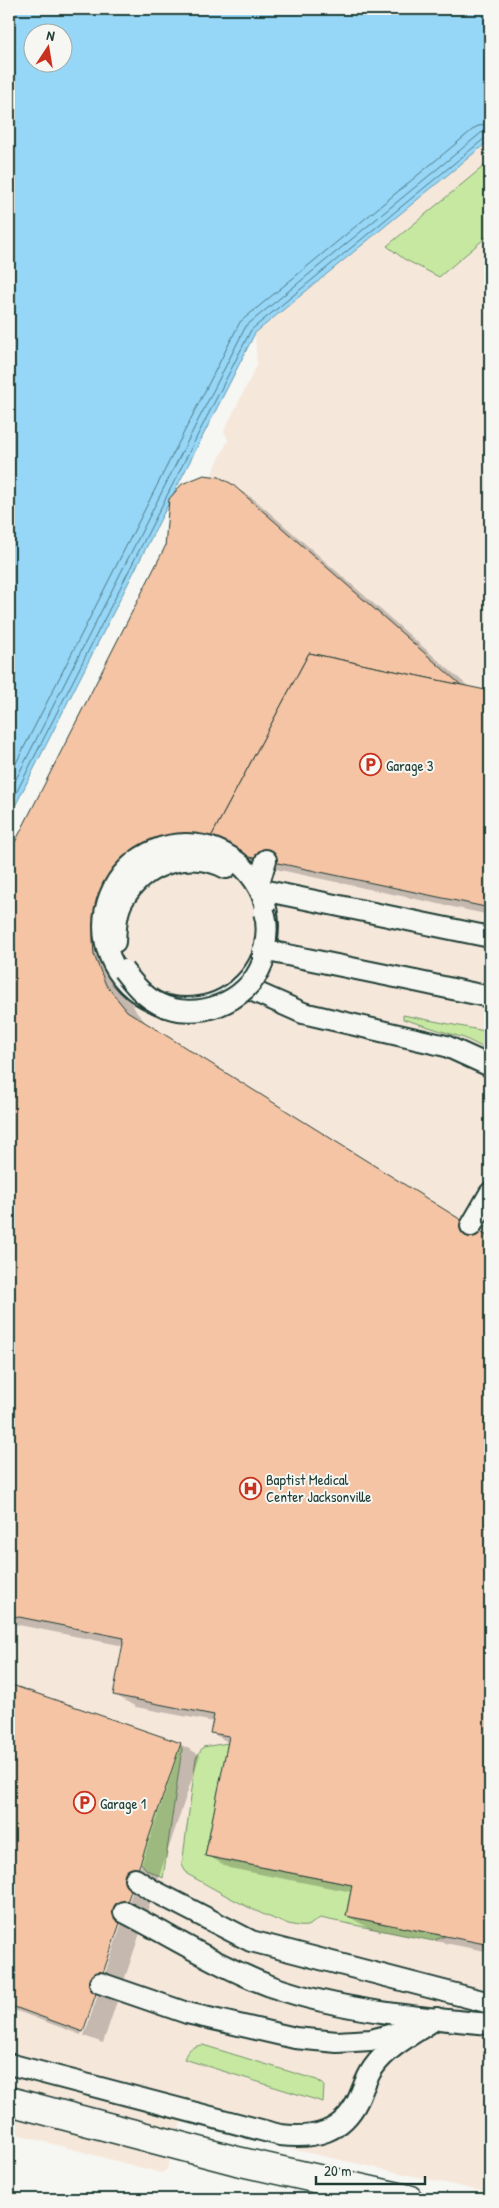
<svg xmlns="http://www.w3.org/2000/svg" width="499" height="2208" viewBox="0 0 499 2208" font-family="'Patrick Hand',sans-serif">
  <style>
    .built { fill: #f6e7db }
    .green { fill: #c6e8a1; stroke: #72926a }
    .water { fill: #96d6f7; stroke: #6699a9; fill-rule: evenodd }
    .shadow { fill: #0003 }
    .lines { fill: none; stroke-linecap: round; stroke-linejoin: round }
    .shore { stroke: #4f7a82; stroke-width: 1 }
    .building { fill: #f5c4a5; stroke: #1f3d34 }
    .service-casing { stroke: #1f3d34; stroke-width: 24 }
    .motorway-casing { stroke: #1f3d34; stroke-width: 31 }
    .service { stroke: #f6f6f2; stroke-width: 20 }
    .motorway { stroke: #f6f6f2; stroke-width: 28 }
    .service-bridge-casing { stroke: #1f3d34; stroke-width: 24; stroke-linecap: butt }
    .service-bridge { stroke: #f6f6f2; stroke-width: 20 }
    .labels { text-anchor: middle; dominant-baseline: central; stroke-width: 4; stroke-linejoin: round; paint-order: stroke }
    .poi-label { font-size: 15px; fill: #1f3d34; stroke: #f6f6f2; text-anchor: start }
  </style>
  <rect width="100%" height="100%" fill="#f6f6f2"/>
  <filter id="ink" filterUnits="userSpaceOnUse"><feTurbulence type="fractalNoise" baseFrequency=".02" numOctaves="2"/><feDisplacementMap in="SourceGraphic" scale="10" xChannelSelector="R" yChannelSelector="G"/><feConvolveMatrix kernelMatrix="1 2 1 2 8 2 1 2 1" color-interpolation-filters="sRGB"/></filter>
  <g filter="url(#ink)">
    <!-- built -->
    <path class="built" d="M490,140V2193L309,2153L181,2122L167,2169L161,2173L9,2132V854L165,547L168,503L174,491L182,484L190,479L211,476L228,440L224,431L257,365L255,333Z"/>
    <!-- green -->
    <g class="green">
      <path d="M490,161V234L439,277L404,259L387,246Z"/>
      <path d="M403,1015L490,1032V1051L464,1038L403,1019Z"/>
      <path d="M228,1743L205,1856L352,1885L346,1916L445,1936L433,1941L320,1918C316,1920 311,1925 307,1926C283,1931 210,1886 187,1874L182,1865L196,1758L203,1747Z"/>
      <path d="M180,1745L182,1749L163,1878L147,1870L140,1862Z"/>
      <path d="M203,2045L317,2080L324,2085L323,2102L184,2059C188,2049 192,2046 203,2045Z"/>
    </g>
    <!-- water -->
    <path class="water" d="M9,9H490V140L255,333L9,818ZM32,32H62V62H32Z"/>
    <!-- shadow -->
    <g class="shadow">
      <path d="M204,477L219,478L254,499L470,688L490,692V915L266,867L245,855L232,850H201L166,861L146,875L118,924L114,953L116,969L121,984L137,1013L149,1026L490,1238V1952L369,1928L347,1916L352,1892L229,1868L207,1855L229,1743L211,1732L214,1722L136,1707L114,1694L124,1646L9,1623V857L166,547L182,485Z"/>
      <path d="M9,1685L180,1744L200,1755L103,2043L84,2036L181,1746H178L81,2035L9,2008Z"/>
    </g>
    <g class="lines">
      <!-- shore -->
      <g class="shore">
        <path d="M9,777L240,322L476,127L490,122"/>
        <path d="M9,793L246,326L481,133L490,130"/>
        <path d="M9,807L251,330L485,138L490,136"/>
      </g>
    </g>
    <!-- building -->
    <g class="building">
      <path d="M204,475L219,477L232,484L461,685L309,653L210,839L190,837L167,841L143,849L124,863L115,873L101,898L93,924V940L94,955L106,985L127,1011L490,1238V1945L346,1916L352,1885L205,1856L229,1736L210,1733L214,1715L113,1695L124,1638L9,1615V854L165,547L169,499L182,484Z"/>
      <path d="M309,653L490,691V908L245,856L241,850L210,839Z"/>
      <path d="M9,1684L181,1743L83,2032L9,2005Z"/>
    </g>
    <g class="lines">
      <defs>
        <g id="service">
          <circle cx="186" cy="926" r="82"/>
          <path d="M258,886L266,860"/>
          <path d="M262,890L490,937"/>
          <path d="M115,942C116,927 116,910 125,897C147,862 190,850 226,868"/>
          <path d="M415,981L490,997"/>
          <path d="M242,986L303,1013L446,1046L490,1066"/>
          <path d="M471,1226L490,1193"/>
          <path d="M135,1879L152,1890L251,1941L490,2003"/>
          <path d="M124,1912C173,1937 221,1968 273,1987C338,2010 422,2018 490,2024"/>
          <path d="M100,1983L187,2013L295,2038L337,2042L371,2040L410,2029"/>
          <path d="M9,2064L280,2135C314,2139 342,2133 358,2100C363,2089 366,2078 373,2068C388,2046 415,2033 437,2018"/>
        </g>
        <path id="motorway" d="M9,2101L237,2161L408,2199"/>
      </defs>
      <!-- service casing -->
      <use href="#service" class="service-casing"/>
      <!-- motorway casing -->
      <use href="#motorway" class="motorway-casing"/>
      <!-- service -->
      <use href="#service" class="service"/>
      <!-- motorway -->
      <use href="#motorway" class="motorway"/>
      <defs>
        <g id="service-bridge">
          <path d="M263,950L415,981"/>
          <path d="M123,970C133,983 143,996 159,1004C196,1022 247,1003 262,964C264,960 262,954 264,949C267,937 268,924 264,912"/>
        </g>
      </defs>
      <!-- service-bridge casing -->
      <use href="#service-bridge" class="service-bridge-casing"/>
      <!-- service-bridge -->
      <use href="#service-bridge" class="service-bridge"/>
    </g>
  </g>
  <!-- icons -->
  <defs>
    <symbol id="parking-ring" viewBox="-11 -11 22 22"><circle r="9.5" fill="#f6f6f2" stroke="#c8321e" stroke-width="1.5"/><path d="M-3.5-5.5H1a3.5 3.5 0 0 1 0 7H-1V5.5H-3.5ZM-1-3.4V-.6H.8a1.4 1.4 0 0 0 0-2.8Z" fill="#c8321e"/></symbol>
    <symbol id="hospital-ring" viewBox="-11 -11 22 22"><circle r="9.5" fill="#f6f6f2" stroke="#c8321e" stroke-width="1.5"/><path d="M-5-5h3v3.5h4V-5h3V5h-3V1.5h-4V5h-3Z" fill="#c8321e"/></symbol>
  </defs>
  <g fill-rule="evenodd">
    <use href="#parking-ring" x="358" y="752" width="25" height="25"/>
    <use href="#hospital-ring" x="238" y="1476" width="25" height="25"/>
    <use href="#parking-ring" x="72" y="1790" width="25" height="25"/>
  </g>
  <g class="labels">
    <!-- poi labels -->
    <g class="poi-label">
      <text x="386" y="765">Garage 3</text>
      <text x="266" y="1479">Baptist Medical<tspan x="266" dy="17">Center Jacksonville</tspan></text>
      <text x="100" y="1803">Garage 1</text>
    </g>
  </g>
  <!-- margin -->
  <rect width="499" height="2208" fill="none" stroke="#f6f6f2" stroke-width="30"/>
  <rect x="15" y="15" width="469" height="2178" fill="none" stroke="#1f3d34" stroke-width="2" filter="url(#ink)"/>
  <!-- north arrow -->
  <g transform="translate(48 48) rotate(12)"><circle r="24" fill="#f6f6f2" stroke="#a0aca6"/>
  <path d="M0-4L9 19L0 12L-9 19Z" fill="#c8321e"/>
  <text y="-8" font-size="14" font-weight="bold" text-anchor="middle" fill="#1f3d34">N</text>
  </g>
  <!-- scale -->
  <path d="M316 2176v8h109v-8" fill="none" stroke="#1f3d34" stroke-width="2.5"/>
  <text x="324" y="2176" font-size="15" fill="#1f3d34" stroke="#f6f6f2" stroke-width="4" paint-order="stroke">20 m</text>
</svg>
